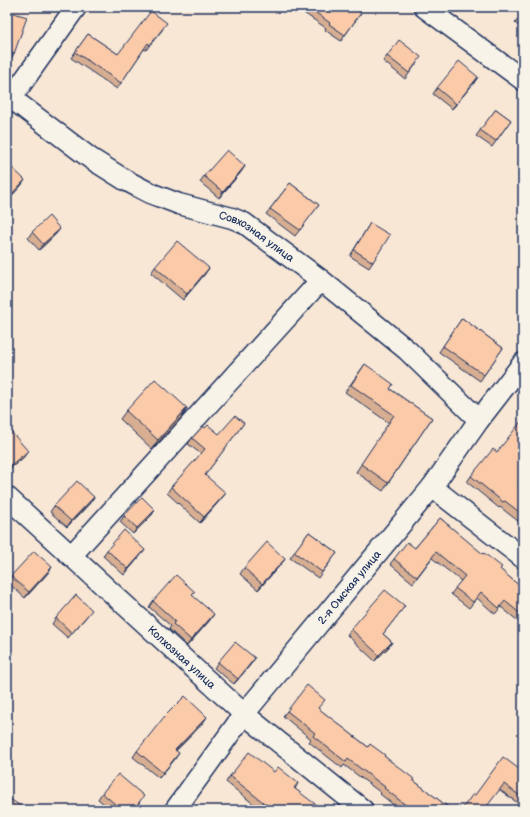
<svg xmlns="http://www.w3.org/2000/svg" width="530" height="817" viewBox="0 0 530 817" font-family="'Balsamiq Sans',sans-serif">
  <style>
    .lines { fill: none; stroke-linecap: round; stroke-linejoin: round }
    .minor-casing { stroke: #1b2f5e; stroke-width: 23 }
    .minor { stroke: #f7f3e8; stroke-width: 20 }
    .wall { fill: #d7ae91; stroke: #1b2f5e }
    .shaded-wall { fill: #af8d76; stroke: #1b2f5e }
    .building { fill: #facaa9; stroke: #1b2f5e }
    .labels { text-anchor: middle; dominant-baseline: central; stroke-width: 3; stroke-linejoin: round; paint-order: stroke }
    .street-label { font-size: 11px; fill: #1b2f5e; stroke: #f7f3e8 }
  </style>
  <rect width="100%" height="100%" fill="#f8e7d5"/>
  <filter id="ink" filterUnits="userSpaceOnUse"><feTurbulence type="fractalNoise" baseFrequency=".025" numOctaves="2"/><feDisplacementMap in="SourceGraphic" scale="8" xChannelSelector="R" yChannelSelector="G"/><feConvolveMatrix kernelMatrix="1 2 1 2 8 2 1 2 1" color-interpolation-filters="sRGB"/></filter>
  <g filter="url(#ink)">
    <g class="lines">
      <defs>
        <g id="minor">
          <path d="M424,7L523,80"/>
          <path id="s1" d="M7,95L90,158L125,180L150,193L179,204L232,218L244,223L321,280L407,350L479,420"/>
          <path d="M7,104L76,7"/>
          <path d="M432,487L523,558"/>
          <path id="s2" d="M7,497L244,714L363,810"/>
          <path d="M71,556L321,280"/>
          <path id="s3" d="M175,810L244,714L432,487L479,420L523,363"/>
        </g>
      </defs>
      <!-- minor casing -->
      <use href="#minor" class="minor-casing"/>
      <!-- minor -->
      <use href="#minor" class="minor"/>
    </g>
    <!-- wall -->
    <g class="wall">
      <path d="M295,7H352L361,13L341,41L325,30L326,28Z"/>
      <path d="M513,7H523V30L515,23L522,14Z"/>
      <path d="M163,29L146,50L144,49L117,89L71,58L88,34L118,54Z"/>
      <path d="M387,56L417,63L405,79L383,61Z"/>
      <path d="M478,77L452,109L433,94L437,88Z"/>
      <path d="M496,109L511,120L492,147L476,136Z"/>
      <path d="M523,159V172L517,167Z"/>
      <path d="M245,166L241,172L219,198L200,182L204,176Z"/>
      <path d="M290,183L319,205L295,236L266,214Z"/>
      <path d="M370,223L373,262L369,268L350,256Z"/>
      <path d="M32,232L56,234L39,250L28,238Z"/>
      <path d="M155,267L209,268L183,300L151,273Z"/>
      <path d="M462,318L503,348L480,381L439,352Z"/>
      <path d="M365,364L390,389L432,418L383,491L356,472L389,423L345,392Z"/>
      <path d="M187,408L182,417L152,449L120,419L126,411Z"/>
      <path d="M244,423L205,475L221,499L200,523L167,493L171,487L201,454L188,444L192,438L205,428L219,434Z"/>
      <path d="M7,427L24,457L7,471Z"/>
      <path d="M497,452L519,485L523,489V525L500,507L499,508L467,482L471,476Z"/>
      <path d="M90,503L67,527L50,512L54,506Z"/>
      <path d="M155,510L151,516L133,534L120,522L124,516Z"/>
      <path d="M440,518L523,589V625L501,607L495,614L477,598L469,608L451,594L461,581L432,558L413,583L390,564L394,559L415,548Z"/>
      <path d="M309,532L337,553L318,578L290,558Z"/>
      <path d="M107,550H145L141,555L124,575L103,556Z"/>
      <path d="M285,559L281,564L258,590L240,574L244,568Z"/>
      <path d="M48,573L25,598L7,582V581L11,576Z"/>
      <path d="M195,592L192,595L210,620L187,646L169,629L171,626L149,607L153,601Z"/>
      <path d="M405,606L383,634L392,642L388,648L375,661L347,635L351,629Z"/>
      <path d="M88,615L68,638L52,624L56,618Z"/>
      <path d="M218,662L251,664L234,684L214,668Z"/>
      <path d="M319,709L368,747L384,756L413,780L452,810H400L380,794L381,793L344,765L342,768L309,742L311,739L283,716L287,711Z"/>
      <path d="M203,723L176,751L175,759L159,778L133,757L137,751Z"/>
      <path d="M274,772L298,783L295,789L318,810H261L226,782L230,776Z"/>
      <path d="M523,774V807L500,790L475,795Z"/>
      <path d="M102,793L140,802L133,810H111L98,799Z"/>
    </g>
    <!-- shaded-wall -->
    <g class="shaded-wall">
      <path d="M7,52L14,54L10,60L7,59Z"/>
      <path d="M478,77L474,83L452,109L456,104Z"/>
      <path d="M245,166L241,172L219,198L223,192Z"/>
      <path d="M25,180L21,186L7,201V199Z"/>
      <path d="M60,229L56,234L39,250L43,244Z"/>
      <path d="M209,268L205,274L183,300L187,294Z"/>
      <path d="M187,408L182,417L152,449L158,440Z"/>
      <path d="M28,451L24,457L7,471L11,465Z"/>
      <path d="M226,493L221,499L200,523L204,517Z"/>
      <path d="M94,497L90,503L67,527L71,521Z"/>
      <path d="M155,510L151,516L133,534L137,528Z"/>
      <path d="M145,550L141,555L124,575L128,569Z"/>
      <path d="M285,559L281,564L258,590L262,584Z"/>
      <path d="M52,567L48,573L25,598L29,592Z"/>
      <path d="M214,614L210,620L187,646L191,640Z"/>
      <path d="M392,642L388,648L375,661L379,655Z"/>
      <path d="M255,658L251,664L234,684L238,679Z"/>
      <path d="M207,717L203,723L171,756L175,750Z"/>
      <path d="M179,753L175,759L159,778Z"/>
    </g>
    <!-- building -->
    <g class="building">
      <path d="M308,7H352L361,13L345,35L329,24L330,23Z"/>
      <path d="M7,11L27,17L14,54L7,52Z"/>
      <path d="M151,11L167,23L150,45L148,43L121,83L75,52L88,34L118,54Z"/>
      <path d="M523,13V21L519,18Z"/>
      <path d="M399,40L421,57L409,73L387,56Z"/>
      <path d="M459,61L478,77L456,104L437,88Z"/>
      <path d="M496,109L511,120L496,141L480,130Z"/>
      <path d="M227,150L245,166L223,192L204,176Z"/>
      <path d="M7,163L25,180L7,199Z"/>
      <path d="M290,183L319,205L300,230L270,209Z"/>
      <path d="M49,216L60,229L43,244L32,232Z"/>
      <path d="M370,223L390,235L373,262L354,250Z"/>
      <path d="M177,241L209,268L187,294L155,267Z"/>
      <path d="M462,318L503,348L484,375L443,346Z"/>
      <path d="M365,364L393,384L390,389L432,418L388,483L361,464L394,415L351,385Z"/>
      <path d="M155,379L187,408L158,440L126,411Z"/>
      <path d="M235,416L244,423L205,475L226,493L204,517L171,487L205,449L192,438L203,426L205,428L208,425L219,434Z"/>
      <path d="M523,419V479L518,485L523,489V515L505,501L503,502L471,476L493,449L497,452Z"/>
      <path d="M7,427L28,451L11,465L7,461Z"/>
      <path d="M77,481L94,497L71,521L54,506Z"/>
      <path d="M142,497L155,510L137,528L124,516Z"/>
      <path d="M440,518L483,554L484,553L502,567L500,569L523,589V616L505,601L499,608L481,592L473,602L455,588L465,576L436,552L417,577L394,559L407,542L415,548Z"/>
      <path d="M124,530L145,550L128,569L107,550Z"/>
      <path d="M309,532L337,553L322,572L294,552Z"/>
      <path d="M267,542L285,559L262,584L244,568Z"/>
      <path d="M34,551L52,567L29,592L11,576Z"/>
      <path d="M176,575L195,592L192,595L214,614L191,640L173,624L175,621L153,601Z"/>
      <path d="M385,590L405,606L383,634L392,642L379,655L351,629Z"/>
      <path d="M76,595L92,610L72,633L56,618Z"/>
      <path d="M235,642L255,658L238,679L218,662Z"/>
      <path d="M307,685L325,700L318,708L368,747L370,744L385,755L384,756L414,779L413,780L452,810H412L384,788L385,787L348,759L346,762L313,736L315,733L287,711Z"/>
      <path d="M185,696L207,717L175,750L179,753L163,773L137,751L164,717Z"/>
      <path d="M249,752L274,772L278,767L298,783L294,788L319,807L317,810H287L281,806L278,810H273L230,776Z"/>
      <path d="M503,757L523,772V798L504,784L484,810H461L473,794L475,795Z"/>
      <path d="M118,774L144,796L133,810H122L102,793Z"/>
      <path d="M7,797L25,809L26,807L29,810H7Z"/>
    </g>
  </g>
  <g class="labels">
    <!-- street labels -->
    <g class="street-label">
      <text stroke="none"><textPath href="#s1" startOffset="290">Совхозная улица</textPath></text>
      <text stroke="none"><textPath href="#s3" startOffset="283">2-я Омская улица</textPath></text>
      <text stroke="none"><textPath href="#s2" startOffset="237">Колхозная улица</textPath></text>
    </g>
  </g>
  <!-- margin -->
  <rect width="530" height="817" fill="none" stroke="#f7f3e8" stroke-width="24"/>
  <rect x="12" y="12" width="506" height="793" fill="none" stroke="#1b2f5e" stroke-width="1.5" filter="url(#ink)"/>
</svg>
